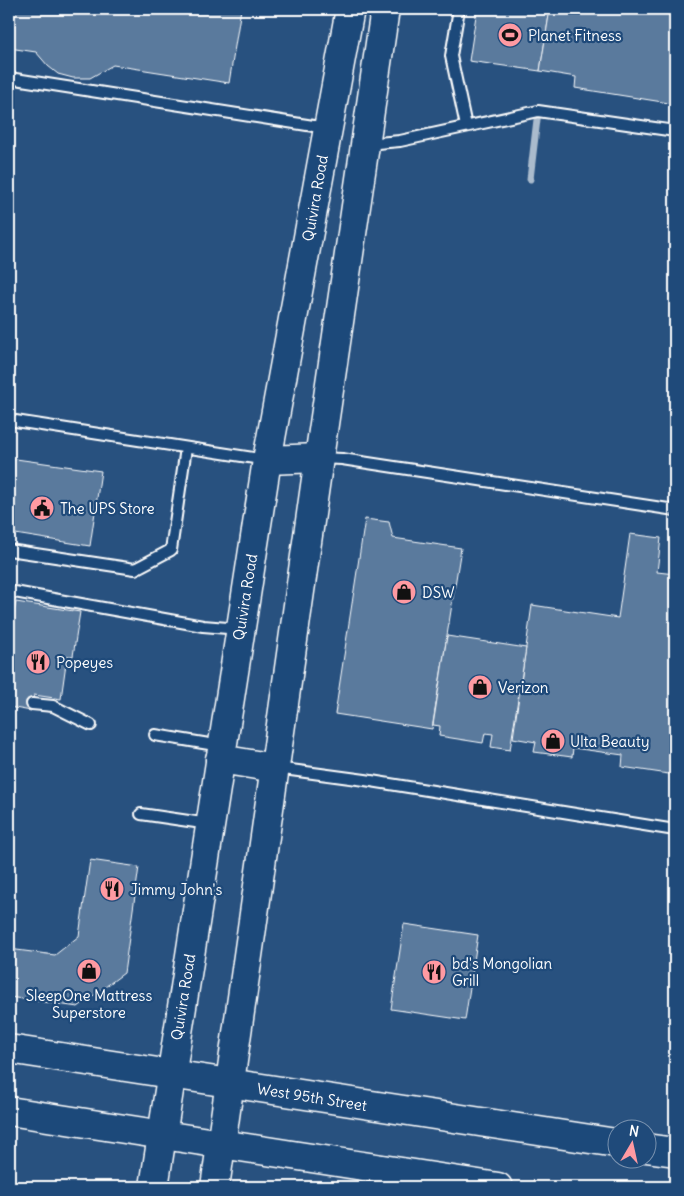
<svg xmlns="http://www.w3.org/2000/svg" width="684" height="1196" viewBox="0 0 684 1196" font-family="Delius,sans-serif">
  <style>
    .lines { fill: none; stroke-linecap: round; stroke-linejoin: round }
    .stream { stroke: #aabbcd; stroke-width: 7 }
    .building { fill: #5a7a9d; stroke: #fff }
    .service-casing { stroke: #fff; stroke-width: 14 }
    .primary-casing { stroke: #fff; stroke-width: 31 }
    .service { stroke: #1f4a7a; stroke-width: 10 }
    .primary { stroke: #1f4a7a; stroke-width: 28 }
    .labels { text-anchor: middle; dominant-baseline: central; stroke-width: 4.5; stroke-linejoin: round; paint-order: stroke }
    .poi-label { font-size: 15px; fill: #fff; stroke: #1f4a7a; text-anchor: start }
    .street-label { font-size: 15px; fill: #fff; stroke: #1f4a7a }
  </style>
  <rect width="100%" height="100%" fill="#28517f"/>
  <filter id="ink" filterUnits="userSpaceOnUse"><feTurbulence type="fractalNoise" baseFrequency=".02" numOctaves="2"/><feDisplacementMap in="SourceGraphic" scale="10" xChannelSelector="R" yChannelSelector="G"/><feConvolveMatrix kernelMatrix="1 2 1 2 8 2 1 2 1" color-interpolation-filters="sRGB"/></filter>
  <g filter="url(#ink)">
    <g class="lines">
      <!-- stream -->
      <path class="stream" d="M530,179L538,111"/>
    </g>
    <!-- building -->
    <g class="building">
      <path d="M9,9H241L229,83L113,65L90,78H73L58,74L48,66L36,52L9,48Z"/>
      <path d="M477,9H550L540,71L469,61Z"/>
      <path d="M550,9H675V106V104L575,88L576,77L540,71Z"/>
      <path d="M9,458L101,471L90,546L9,533Z"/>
      <path d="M365,519L389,522L393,538L461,548L432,729L335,714Z"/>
      <path d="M630,534L661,538L657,572L675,574V775L622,767L623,755L573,748L572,757L534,752L536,742L513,738L532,605L618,618Z"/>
      <path d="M16,602L80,612L73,656H67L61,699L34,695L31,711L9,707V616L13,617Z"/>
      <path d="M447,636L526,648L510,750L491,747L493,734L485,733L483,743L439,736L440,726L433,725Z"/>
      <path d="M90,860L139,867L124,973L78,1007L9,997V949L55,955L79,936Z"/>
      <path d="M404,924L478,935L465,1020L391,1009Z"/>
    </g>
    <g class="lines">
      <defs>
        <g id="service">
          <path d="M459,9L451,56L466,126"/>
          <path d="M9,78L326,128"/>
          <path d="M366,144L400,141L538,111L675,131"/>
          <path d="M9,420L267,460"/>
          <path d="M320,458L342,459L675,510"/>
          <path d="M9,550L135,569L171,550L186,448"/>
          <path d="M9,591L203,626L240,629"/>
          <path d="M32,704L53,706L91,725"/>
          <path d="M155,735L221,746"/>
          <path d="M276,768L365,780L675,830"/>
          <path d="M141,814L209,824"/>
        </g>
        <g id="primary">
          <path d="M267,460L319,458"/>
          <path d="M220,759L275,768"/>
          <path d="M9,1049L616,1143"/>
          <path d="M9,1111L498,1187"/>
          <path d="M646,1148L675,1152"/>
          <path d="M154,1187L267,460L350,9"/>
          <path d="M215,1187L319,458L385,9"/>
        </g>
      </defs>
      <!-- service casing -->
      <use href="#service" class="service-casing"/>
      <!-- primary casing -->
      <use href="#primary" class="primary-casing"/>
      <!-- service -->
      <use href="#service" class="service"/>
      <!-- primary -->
      <use href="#primary" class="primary"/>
    </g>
  </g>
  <!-- icons -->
  <defs>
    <symbol id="stadium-disc" viewBox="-11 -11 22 22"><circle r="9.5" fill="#ff9aa2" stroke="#1f4a7a"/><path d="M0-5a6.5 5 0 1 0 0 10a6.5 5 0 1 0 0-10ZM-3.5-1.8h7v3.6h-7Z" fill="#111"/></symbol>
    <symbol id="civic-disc" viewBox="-11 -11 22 22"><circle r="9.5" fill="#ff9aa2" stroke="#1f4a7a"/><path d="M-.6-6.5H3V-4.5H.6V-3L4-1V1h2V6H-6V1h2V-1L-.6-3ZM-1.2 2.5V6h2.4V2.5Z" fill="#111"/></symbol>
    <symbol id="shop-disc" viewBox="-11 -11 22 22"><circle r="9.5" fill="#ff9aa2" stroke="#1f4a7a"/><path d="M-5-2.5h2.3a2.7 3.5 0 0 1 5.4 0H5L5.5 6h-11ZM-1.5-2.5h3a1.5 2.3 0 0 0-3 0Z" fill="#111"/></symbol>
    <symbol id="restaurant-disc" viewBox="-11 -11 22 22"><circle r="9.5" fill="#ff9aa2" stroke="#1f4a7a"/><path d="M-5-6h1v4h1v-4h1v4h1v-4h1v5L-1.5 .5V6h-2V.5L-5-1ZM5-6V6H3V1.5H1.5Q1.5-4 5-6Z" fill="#111"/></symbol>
  </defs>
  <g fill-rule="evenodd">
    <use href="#stadium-disc" x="496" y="21" width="28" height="28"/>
    <use href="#civic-disc" x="28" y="494" width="28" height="28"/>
    <use href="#shop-disc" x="390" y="578" width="28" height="28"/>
    <use href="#restaurant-disc" x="24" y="648" width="28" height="28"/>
    <use href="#shop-disc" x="466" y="673" width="28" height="28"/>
    <use href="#shop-disc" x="539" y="727" width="28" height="28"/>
    <use href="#restaurant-disc" x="98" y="875" width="28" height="28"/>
    <use href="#shop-disc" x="75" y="957" width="28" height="28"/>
    <use href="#restaurant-disc" x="420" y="958" width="28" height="28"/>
  </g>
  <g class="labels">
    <!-- poi labels -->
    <g class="poi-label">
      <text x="528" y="35">Planet Fitness</text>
      <text x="60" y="508">The UPS Store</text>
      <text x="422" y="592">DSW</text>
      <text x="56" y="662">Popeyes</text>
      <text x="498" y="687">Verizon</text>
      <text x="570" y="741">Ulta Beauty</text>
      <text x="130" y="889">Jimmy John's</text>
      <text x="452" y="963">bd's Mongolian<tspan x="452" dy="17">Grill</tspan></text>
      <text x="89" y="995" text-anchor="middle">SleepOne Mattress<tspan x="89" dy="17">Superstore</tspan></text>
    </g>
    <!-- street labels -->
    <g class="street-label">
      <text transform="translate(315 198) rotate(-80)">Quivira Road</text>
      <text transform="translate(245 597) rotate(-81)">Quivira Road</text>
      <text transform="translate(183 997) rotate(-81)">Quivira Road</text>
      <text transform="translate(312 1097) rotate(9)">West 95th Street</text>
    </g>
  </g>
  <!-- margin -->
  <rect width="684" height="1196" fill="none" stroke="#1f4a7a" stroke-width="30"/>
  <rect x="15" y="15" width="654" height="1166" fill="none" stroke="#fff" stroke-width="2" filter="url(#ink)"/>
  <!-- north arrow -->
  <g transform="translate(632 1144) rotate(9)"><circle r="24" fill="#1f4a7a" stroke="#7992af"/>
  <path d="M0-4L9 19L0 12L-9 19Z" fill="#ff9aa2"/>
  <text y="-8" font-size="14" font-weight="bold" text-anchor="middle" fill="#ffffff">N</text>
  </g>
</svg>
